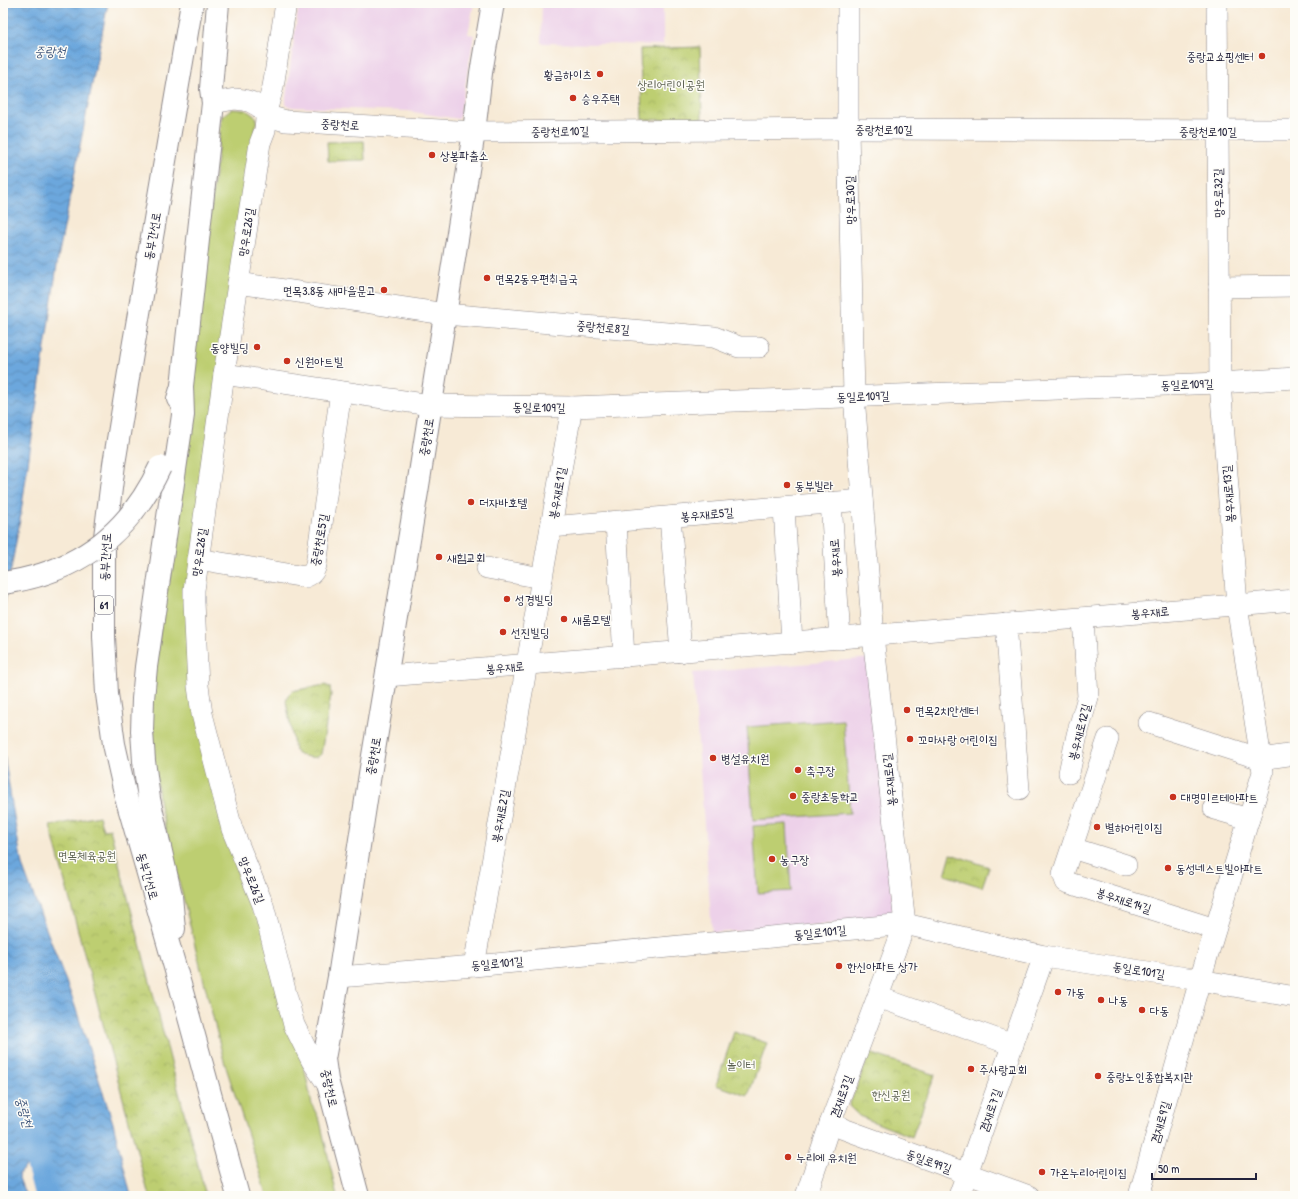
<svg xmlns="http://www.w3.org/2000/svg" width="1298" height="1199" viewBox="0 0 1298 1199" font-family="'Patrick Hand','Poor Story',sans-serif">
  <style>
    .built { fill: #edd1e9 }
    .green { fill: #bdce71; stroke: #707856 }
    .park { fill: url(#park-crowns); stroke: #707856 }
    .water { fill: url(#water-waves); stroke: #47648c }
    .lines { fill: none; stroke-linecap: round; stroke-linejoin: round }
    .river { stroke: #6ca7dd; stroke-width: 25 }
    .minor-casing { stroke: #8c8688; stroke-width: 22 }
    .major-casing { stroke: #8c8688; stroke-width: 24 }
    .highway-casing { stroke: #8c8688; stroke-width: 24 }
    .minor { stroke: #fff; stroke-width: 21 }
    .major { stroke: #fff; stroke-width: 22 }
    .highway { stroke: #fff; stroke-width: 22 }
    .highway-bridge-casing { stroke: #8c8688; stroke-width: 24; stroke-linecap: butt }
    .highway-bridge { stroke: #fff; stroke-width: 22 }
    .poi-dot { fill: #c8321e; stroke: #fdfcf7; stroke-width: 1.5 }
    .labels { text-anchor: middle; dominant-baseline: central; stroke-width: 3; stroke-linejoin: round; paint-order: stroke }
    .shield { fill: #fdfcf7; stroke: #646373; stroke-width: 1 }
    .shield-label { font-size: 11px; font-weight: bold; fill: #22223b }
    .poi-label { font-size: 12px; fill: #22223b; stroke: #fdfcf7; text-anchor: start }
    .park-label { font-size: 12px; fill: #585e4e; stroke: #fdfcf7 }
    .street-label { font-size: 12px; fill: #22223b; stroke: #fdfcf7 }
    .water-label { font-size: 13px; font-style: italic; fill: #40577c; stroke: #fdfcf7 }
  </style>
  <defs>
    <pattern id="park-crowns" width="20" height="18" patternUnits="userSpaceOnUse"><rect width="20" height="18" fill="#bdce71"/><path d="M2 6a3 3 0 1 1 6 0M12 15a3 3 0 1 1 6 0" fill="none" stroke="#a2b163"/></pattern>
    <pattern id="water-waves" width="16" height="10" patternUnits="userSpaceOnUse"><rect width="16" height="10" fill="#6ca7dd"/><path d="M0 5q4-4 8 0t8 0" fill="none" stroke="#5888b4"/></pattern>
  </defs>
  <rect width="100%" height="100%" fill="#fdfcf7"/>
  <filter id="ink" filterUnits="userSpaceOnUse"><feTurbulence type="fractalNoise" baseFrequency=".025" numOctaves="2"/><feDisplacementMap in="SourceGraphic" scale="8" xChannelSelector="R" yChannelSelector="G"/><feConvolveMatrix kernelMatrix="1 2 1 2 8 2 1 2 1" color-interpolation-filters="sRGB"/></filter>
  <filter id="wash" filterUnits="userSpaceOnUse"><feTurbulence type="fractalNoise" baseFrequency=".012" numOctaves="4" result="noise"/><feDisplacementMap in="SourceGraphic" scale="16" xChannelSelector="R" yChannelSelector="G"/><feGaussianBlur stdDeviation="0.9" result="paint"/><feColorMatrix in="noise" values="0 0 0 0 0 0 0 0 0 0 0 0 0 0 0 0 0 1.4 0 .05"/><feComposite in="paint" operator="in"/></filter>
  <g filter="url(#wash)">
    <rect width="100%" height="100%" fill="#f7ead6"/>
    <!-- built -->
    <g class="built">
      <path d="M299,3H474L468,34L474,35L459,119L407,111L293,107L287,106L286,103V97Z"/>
      <path d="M542,3L589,4V3H663V45L541,43Z"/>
      <path d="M873,658L894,919L712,933L693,673Z"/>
    </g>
    <!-- green -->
    <g class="green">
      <path d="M231,109L246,110L257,118L191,684L301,1052L312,1105L320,1121L337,1196H267L262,1178L224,1061L160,806L149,721L222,116Z"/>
      <path d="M843,720L850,813L753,820L747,727Z"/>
      <path d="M787,824L791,891L758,893L753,826Z"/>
    </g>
    <!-- park -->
    <g class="park">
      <path d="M700,47L702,119L642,120L640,49Z"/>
      <path d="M364,141L365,160L328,161L327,142Z"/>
      <path d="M325,685L330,687L331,695L321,754C316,761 301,756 295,751L286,701L288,695L292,691Z"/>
      <path d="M99,816L103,830L110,829L206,1196H149L145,1181L50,826Z"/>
      <path d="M951,854L989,867L982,887L945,875Z"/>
      <path d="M734,1032L767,1043L748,1096L716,1085Z"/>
      <path d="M870,1053L935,1075L912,1137L859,1116L849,1106Z"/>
    </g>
    <!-- water -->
    <g class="water">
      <path d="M3,3H108L58,258L19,526L3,612Z"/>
      <path d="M3,738L5,761L22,865L73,1000L113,1123L131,1196H47L45,1185H47V1174L42,1166L37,1150L32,1152V1165L27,1166L20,1172L19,1178L26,1196H3Z"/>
    </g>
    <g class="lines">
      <!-- river -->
      <path class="river" d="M27,1118L47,1196"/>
    </g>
  </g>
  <g filter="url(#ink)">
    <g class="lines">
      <defs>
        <g id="minor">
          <path d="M286,3L273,87L267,108L265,130L260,143L224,374L194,590V602L198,686L202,714L232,829L263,905L294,1025L312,1061L328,1085"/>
          <path d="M213,103L235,99L244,100L251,102L260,107L267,116L286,121L474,132L848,129L1295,130"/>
          <path d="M238,283L445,314L714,337L739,347H759"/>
          <path d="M1219,287L1295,286"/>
          <path d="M224,374L430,405L572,407L1220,383L1295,378"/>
          <path d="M831,502L840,639"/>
          <path d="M784,507L792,643"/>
          <path d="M670,517L681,652"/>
          <path d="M616,522L624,657"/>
          <path d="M551,527L862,500"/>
          <path d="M198,559L305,577C312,574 314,572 316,565L341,392"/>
          <path d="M487,568L542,578"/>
          <path d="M1006,624L1019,789"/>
          <path d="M387,676L1295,600"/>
          <path d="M1149,723L1261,759L1295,754"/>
          <path d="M1108,739L1063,874L1066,882L1215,929"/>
          <path d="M1069,773L1077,735L1088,697L1083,618"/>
          <path d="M1214,809L1249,819"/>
          <path d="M1072,848L1126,865"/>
          <path d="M474,966L572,407"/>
          <path d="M339,977L474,966L905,924L1044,956L1200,980L1295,997"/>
          <path d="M878,997L1013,1045"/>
          <path d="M830,1124L1029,1196"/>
          <path d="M806,1196L830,1124L905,924L873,636L854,396L848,129V3"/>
          <path d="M959,1196L1044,956"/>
          <path d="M1139,1196L1200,980L1263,772L1237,605L1220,383L1217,3"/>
        </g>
        <path id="major" d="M358,1196L327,1080L324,1059L339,977L370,774L418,486L474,132L481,73L493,3"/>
        <g id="highway">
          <path d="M192,3L132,354L114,464L104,545V636L107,694L114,744L126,797L181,988L238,1196"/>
          <path d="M178,399L182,386L213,103L211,89L218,3"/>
          <path d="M174,929L171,896L149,799L144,761L142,731L143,699L146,667L183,415L182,386"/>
        </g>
      </defs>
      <!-- minor casing -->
      <use href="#minor" class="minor-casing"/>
      <!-- major casing -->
      <use href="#major" class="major-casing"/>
      <!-- highway casing -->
      <use href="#highway" class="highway-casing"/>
      <!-- minor -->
      <use href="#minor" class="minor"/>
      <!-- major -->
      <use href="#major" class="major"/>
      <!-- highway -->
      <use href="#highway" class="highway"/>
      <defs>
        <path id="highway-bridge" d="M3,583C76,573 129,534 160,467"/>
      </defs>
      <!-- highway-bridge casing -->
      <use href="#highway-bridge" class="highway-bridge-casing"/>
      <!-- highway-bridge -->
      <use href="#highway-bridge" class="highway-bridge"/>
    </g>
  </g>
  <!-- markers -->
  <g class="poi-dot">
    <circle cx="1262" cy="56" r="4"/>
    <circle cx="600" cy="74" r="4"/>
    <circle cx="573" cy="98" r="4"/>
    <circle cx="432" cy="155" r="4"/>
    <circle cx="487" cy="278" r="4"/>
    <circle cx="384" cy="290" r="4"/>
    <circle cx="257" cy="347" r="4"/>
    <circle cx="287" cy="361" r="4"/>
    <circle cx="787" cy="485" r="4"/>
    <circle cx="471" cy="502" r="4"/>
    <circle cx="439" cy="557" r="4"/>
    <circle cx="507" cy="599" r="4"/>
    <circle cx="564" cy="619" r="4"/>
    <circle cx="503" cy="632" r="4"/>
    <circle cx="907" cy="710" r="4"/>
    <circle cx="910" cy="739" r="4"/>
    <circle cx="713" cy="758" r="4"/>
    <circle cx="798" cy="770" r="4"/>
    <circle cx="793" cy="796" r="4"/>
    <circle cx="1173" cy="797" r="4"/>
    <circle cx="1097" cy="827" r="4"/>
    <circle cx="772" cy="859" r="4"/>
    <circle cx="1168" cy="868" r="4"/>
    <circle cx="839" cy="966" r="4"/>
    <circle cx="1058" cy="992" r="4"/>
    <circle cx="1101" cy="1000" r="4"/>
    <circle cx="1142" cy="1010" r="4"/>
    <circle cx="971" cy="1069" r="4"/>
    <circle cx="1098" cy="1076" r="4"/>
    <circle cx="788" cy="1157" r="4"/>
    <circle cx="1042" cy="1172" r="4"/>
  </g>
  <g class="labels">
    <!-- shield labels -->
    <rect class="shield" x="95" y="596" width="18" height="18" rx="3"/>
    <g class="shield-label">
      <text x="104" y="605">61</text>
    </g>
    <!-- poi labels -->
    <g class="poi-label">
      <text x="1254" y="56" text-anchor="end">중랑교쇼핑센터</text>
      <text x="592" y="74" text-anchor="end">황금하이츠</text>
      <text x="581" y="98">승우주택</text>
      <text x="440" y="155">상봉파출소</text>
      <text x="495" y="278">면목2동우편취급국</text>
      <text x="376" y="290" text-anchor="end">면목3.8동 새마을문고</text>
      <text x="249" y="347" text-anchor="end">동양빌딩</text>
      <text x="295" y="361">신원아트빌</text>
      <text x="795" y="485">동부빌라</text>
      <text x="479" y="502">더자바호텔</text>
      <text x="447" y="557">새힘교회</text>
      <text x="515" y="599">성경빌딩</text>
      <text x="572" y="619">새롬모텔</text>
      <text x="511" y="632">선진빌딩</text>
      <text x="915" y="710">면목2치안센터</text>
      <text x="918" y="739">꼬마사랑 어린이집</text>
      <text x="721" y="758">병설유치원</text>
      <text x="806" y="770">축구장</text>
      <text x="801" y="796">중랑초등학교</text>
      <text x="1181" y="797">대명미르테아파트</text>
      <text x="1105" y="827">별하어린이집</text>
      <text x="780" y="859">농구장</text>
      <text x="1176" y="868">동성네스트빌아파트</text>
      <text x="847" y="966">한신아파트 상가</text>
      <text x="1066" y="992">가동</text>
      <text x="1109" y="1000">나동</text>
      <text x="1150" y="1010">다동</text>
      <text x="979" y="1069">주사랑교회</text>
      <text x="1106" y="1076">중랑노인종합복지관</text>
      <text x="796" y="1157">누리에 유치원</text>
      <text x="1050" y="1172">가온누리어린이집</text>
    </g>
    <!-- park labels -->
    <g class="park-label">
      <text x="671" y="84">상리어린이공원</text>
      <text x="87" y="855">면목체육공원</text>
      <text x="741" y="1064">놀이터</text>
      <text x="891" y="1094">한신공원</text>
    </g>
    <!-- street labels -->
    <g class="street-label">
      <text transform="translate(340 124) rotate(3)">중랑천로</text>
      <text x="884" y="129">중랑천로10길</text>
      <text transform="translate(560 131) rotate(-1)">중랑천로10길</text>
      <text x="1208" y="131">중랑천로10길</text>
      <text transform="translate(1218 193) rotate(-91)">망우로32길</text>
      <text transform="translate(850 200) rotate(-91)">망우로30길</text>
      <text transform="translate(246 232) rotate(-81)">망우로26길</text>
      <text transform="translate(152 236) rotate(-80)">동부간선로</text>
      <text transform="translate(603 327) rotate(5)">중랑천로8길</text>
      <text transform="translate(1187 384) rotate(-2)">동일로109길</text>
      <text transform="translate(863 396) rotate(-2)">동일로109길</text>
      <text transform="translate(539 407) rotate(1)">동일로109길</text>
      <text transform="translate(426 437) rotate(-81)">중랑천로</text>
      <text transform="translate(557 493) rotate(-80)">봉우재로1길</text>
      <text transform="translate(1228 494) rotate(-94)">봉우재로13길</text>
      <text transform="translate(707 514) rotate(-5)">봉우재로5길</text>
      <text transform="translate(319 540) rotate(-80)">중랑천로5길</text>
      <text transform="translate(199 552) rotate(-82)">망우로26길</text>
      <text transform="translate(105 557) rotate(-87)">동부간선로</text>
      <text transform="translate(835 558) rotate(-94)">봉우재로</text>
      <text transform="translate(1150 612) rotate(-5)">봉우재로</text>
      <text transform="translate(505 667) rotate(-5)">봉우재로</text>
      <text transform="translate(1079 732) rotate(-76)">봉우재로12길</text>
      <text transform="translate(373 756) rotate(-80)">중랑천로</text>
      <text transform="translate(889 780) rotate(-96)">봉우재로6길</text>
      <text transform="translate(500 816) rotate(-80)">봉우재로2길</text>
      <text transform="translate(148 876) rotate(74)">동부간선로</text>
      <text transform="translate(252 880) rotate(68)">망우로26길</text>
      <text transform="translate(1124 900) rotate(18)">봉우재로14길</text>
      <text transform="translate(820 932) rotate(-6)">동일로101길</text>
      <text transform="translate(497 963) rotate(-5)">동일로101길</text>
      <text transform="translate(1139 970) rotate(9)">동일로101길</text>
      <text transform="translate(330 1088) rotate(78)">중랑천로</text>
      <text transform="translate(841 1096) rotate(-70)">겸재로3길</text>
      <text transform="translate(990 1110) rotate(-71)">겸재로7길</text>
      <text transform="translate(1160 1122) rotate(-74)">겸재로9길</text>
      <text transform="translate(929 1161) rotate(20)">동일로99길</text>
    </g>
    <!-- water labels -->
    <g class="water-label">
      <text x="50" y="51">중랑천</text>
      <text transform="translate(25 1112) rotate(75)">중랑천</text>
    </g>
  </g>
  <!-- margin -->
  <rect width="1298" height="1199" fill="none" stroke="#fdfcf7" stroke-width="16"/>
  <!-- scale -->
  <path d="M1152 1173v6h104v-6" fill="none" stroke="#22223b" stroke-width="2"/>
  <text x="1158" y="1173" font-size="12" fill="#22223b" stroke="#fdfcf7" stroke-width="3" paint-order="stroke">50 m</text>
</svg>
